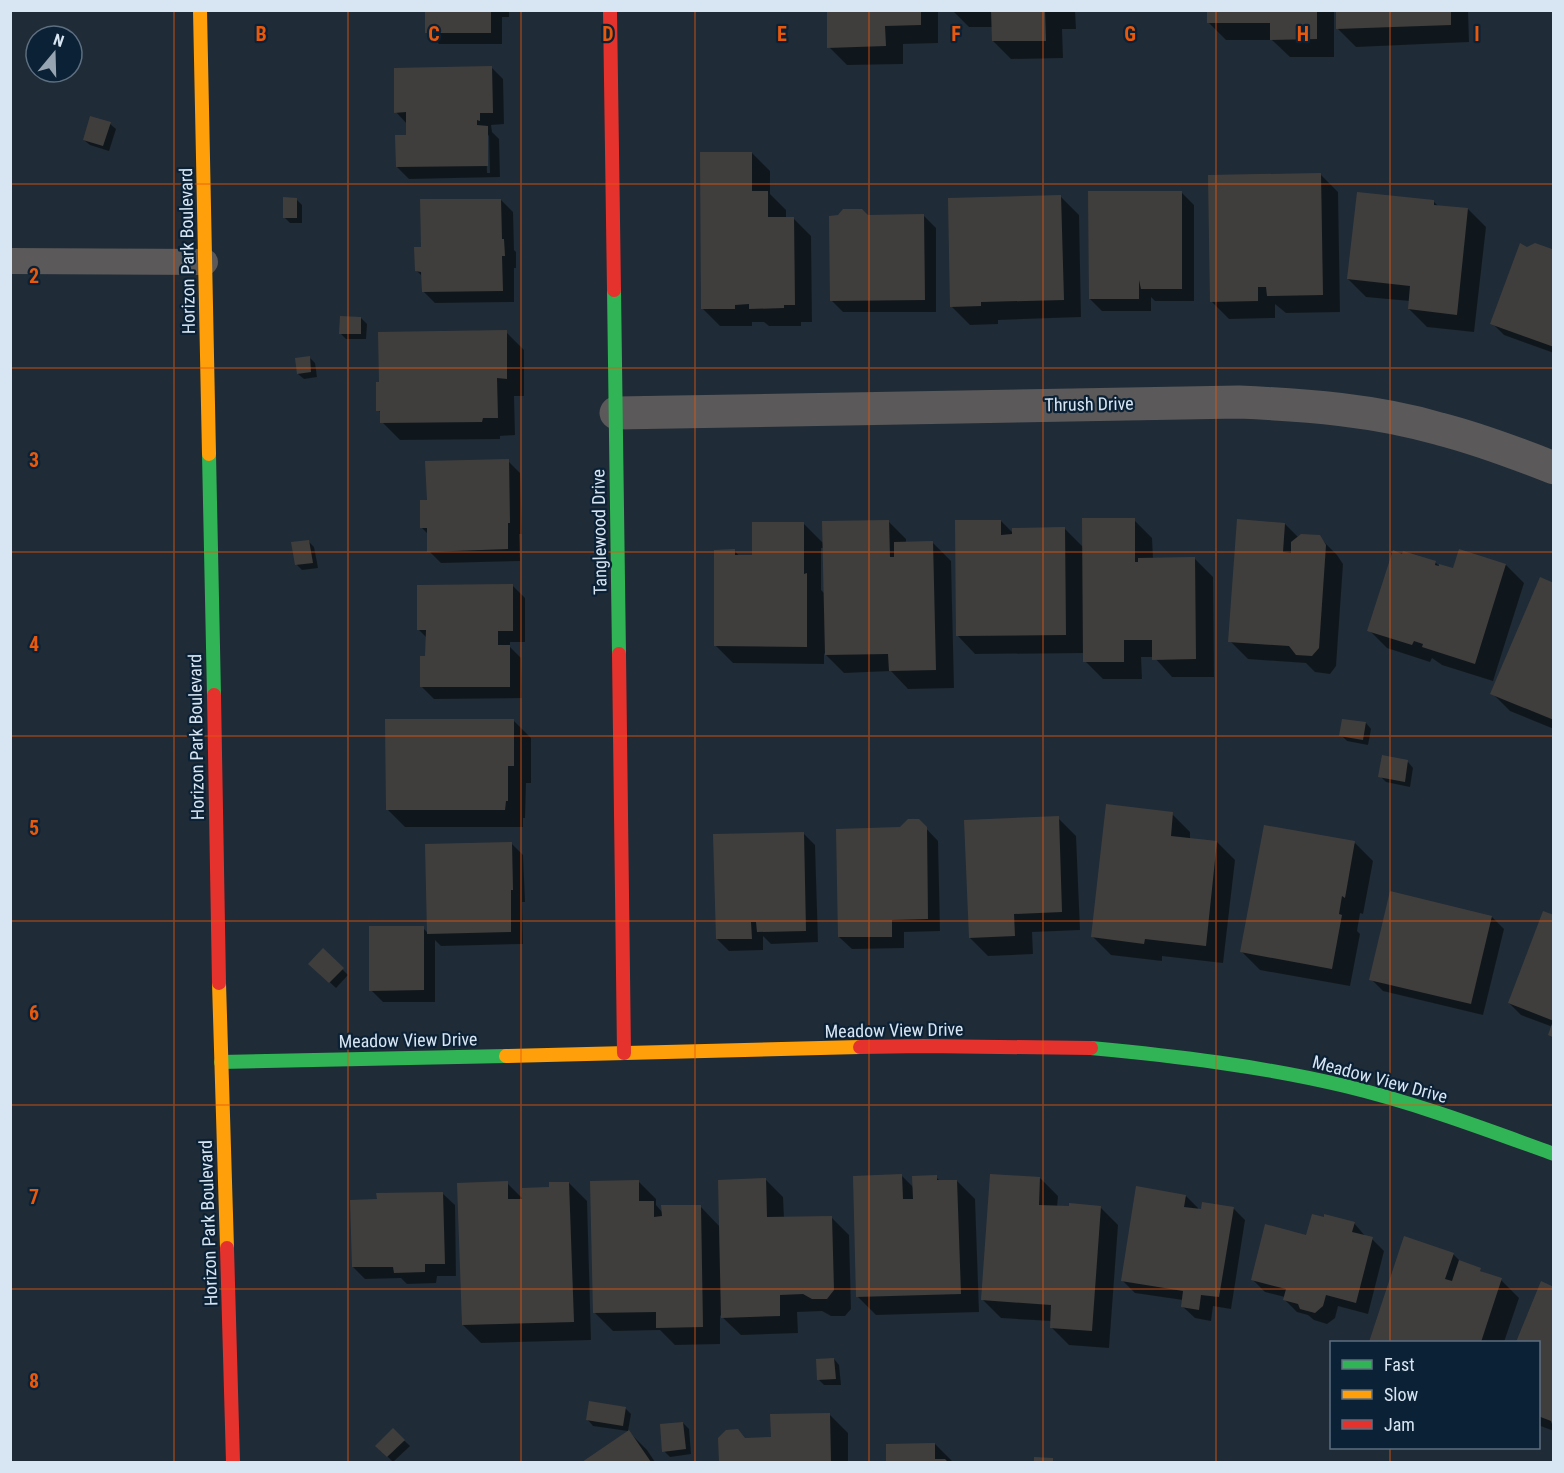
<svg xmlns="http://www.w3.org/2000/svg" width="1564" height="1473" viewBox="0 0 1564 1473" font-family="'Roboto Condensed',sans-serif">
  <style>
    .shadow { fill: #0007; fill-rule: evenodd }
    .building { fill: #403e3c }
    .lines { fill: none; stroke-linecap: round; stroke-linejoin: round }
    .lane { stroke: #5b5959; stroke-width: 26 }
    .street { stroke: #5b5959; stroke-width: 33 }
    .fast { stroke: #30b455; stroke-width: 14 }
    .slow { stroke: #ff9f0a; stroke-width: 14 }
    .jam { stroke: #e5322d; stroke-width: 14 }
    .grid { fill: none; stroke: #e8590c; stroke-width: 1.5; stroke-opacity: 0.55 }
    .labels { text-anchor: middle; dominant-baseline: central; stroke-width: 4.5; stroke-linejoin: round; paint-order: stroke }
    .street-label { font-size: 18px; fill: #d8e5f3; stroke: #0b2135 }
    .grid-label { font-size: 20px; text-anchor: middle; font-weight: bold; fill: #e8590c; stroke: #0b2135; stroke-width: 4.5; stroke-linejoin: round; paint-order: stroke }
  </style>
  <rect width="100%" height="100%" fill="#1f2b36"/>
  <!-- shadow -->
  <g class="shadow">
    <path d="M427,10H509V17H502V44H439L427,32Z"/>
    <path d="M828,10H938V43L903,44V64L847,65L829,47Z"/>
    <path d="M952,10H1075L1076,29H1062L1063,58L1011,59L993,41V27H969Z"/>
    <path d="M1208,10H1334V57H1290L1272,40H1226L1208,22Z"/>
    <path d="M1337,10H1468L1469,42L1356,47L1338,29Z"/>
    <path d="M1487,10H1554V11H1488Z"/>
    <path d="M491,67L503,79L504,124L491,125L492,132L499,139L500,177L409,179L397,167L408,136L407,124L396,112ZM486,132L489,136L490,173H487Z"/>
    <path d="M110,124L116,129L109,151L90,145L84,140Z"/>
    <path d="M752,153L770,171V194L786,210V219L793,218L811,236L812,322H801V326H769L764,322H752V326H720L702,308Z"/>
    <path d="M1320,174L1338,192L1340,312L1286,313L1275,304V318L1229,319L1211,301Z"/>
    <path d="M1181,192L1194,205V301H1155L1151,297V311H1102L1090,299Z"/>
    <path d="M1061,197L1079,215L1081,317L998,320V324L970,325L952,307Z"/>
    <path d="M297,200L302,205V223H290L285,218Z"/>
    <path d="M501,200L513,212L514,250L516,252V268H514V302L435,303L423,291V277L416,270L422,248Z"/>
    <path d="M1434,202L1438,206L1468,209L1486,227L1474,332L1427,327L1409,309L1410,301L1366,297L1348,279Z"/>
    <path d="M868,216H924L936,228V312H843L831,300Z"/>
    <path d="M1527,248L1554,253V353L1504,335L1492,323Z"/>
    <path d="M361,318L367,324L366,339H346L340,333Z"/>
    <path d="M506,332L524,350V396H514L515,435L500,436V439L400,440L382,422V414L378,410Z"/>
    <path d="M309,357L315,363L317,377L304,379L298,374Z"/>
    <path d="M508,461L520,473L522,534H519L520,561L441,563L429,551L428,534L422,528L428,501Z"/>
    <path d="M1134,520L1152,538L1153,559H1195L1213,577L1214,677H1172L1154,657H1141L1142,679H1103L1085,661V653L975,654L958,636L1001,521L1014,534L1064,528L1084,548Z"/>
    <path d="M888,521L906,539V543H933L951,561L954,688L908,689L891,671L844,673L824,653V664L733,663L715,645L735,551L740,557H754L803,523L824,544ZM821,548H824L825,594L821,590Z"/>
    <path d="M1285,524L1299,538L1319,537L1337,555L1343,564L1336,666L1330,674L1315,672L1306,663L1248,659L1230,641Z"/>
    <path d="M309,542L314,547L318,568L302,570L296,564Z"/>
    <path d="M1435,562L1440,567L1454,570L1506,565L1524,583L1493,681L1442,665L1432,658L1430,662L1387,648L1369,630Z"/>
    <path d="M1554,585V729L1510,711L1492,693Z"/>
    <path d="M513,586L525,598V642H510V647L521,658L522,698L434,699L422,687L427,657V638L419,630Z"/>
    <path d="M513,720L531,738V783H526L525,818H523V827H405L387,809Z"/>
    <path d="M1366,723L1371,729L1368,745L1347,741L1341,735Z"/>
    <path d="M1408,762L1413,768L1410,787L1386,782L1380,776Z"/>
    <path d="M1172,814L1190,832V839L1217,842L1235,860L1223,963L1162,956V961L1111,955L1093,937Z"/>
    <path d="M1058,818L1076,836L1080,930L1032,932L1033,954L988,956L970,938Z"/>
    <path d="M918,820L938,841L940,931L904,932V948L852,949L839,937Z"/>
    <path d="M803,833L815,845L818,942L771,944L763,936V950L729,951L717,939Z"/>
    <path d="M511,843L523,855L525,902H522L523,944L441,946L435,940V1002H383L371,990L423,928L429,934Z"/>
    <path d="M1355,843L1373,861L1363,914L1360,913L1357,931L1360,934L1350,986L1260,970L1242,952Z"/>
    <path d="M1554,916V1039L1549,1035L1553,1027L1521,1015L1509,1003Z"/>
    <path d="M1492,917L1504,929L1483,1015L1383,991L1371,979Z"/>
    <path d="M323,950L348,975L336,988L310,964Z"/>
    <path d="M902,1176L914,1188L936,1177L941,1182L957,1181L975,1199L979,1312L876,1315L858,1297Z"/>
    <path d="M1040,1178L1058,1196L1057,1207H1100L1118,1225L1109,1348L1069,1345L1051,1327V1321L1001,1318L983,1300Z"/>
    <path d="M765,1179L783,1197L784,1218L831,1217L849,1235L851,1309L845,1316H831L822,1311L797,1312L798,1333L741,1335L720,1315V1344L675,1345L660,1330L613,1331L595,1313L638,1181L656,1199V1205L663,1213L700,1206L720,1227Z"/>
    <path d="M507,1183L523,1199L569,1183L587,1201L591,1340L481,1343L463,1325Z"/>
    <path d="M442,1193L455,1205L456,1276H437L436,1283L407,1284L401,1278L365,1279L353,1267L378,1200Z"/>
    <path d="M1186,1196L1198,1208L1197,1211L1233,1208L1245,1220L1231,1309L1213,1306L1211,1321L1195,1318L1182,1306L1183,1300L1135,1293L1123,1281Z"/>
    <path d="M1354,1223L1366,1237L1372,1239L1384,1251L1368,1314L1338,1306L1335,1318L1327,1324L1314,1320L1308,1315L1297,1312L1285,1300V1297L1265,1292L1253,1280L1307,1237Z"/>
    <path d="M1405,1238L1453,1254L1462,1263L1501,1280L1519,1298L1504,1342H1371Z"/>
    <path d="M1542,1283L1554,1288V1431L1538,1425V1342H1517Z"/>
    <path d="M834,1359L839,1365L841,1385H824L819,1380Z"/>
    <path d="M625,1408L631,1414L628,1431L593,1426L588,1420Z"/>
    <path d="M830,1415L848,1433V1462H720V1438L772,1439Z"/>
    <path d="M683,1423L689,1429L691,1454L670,1457L664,1451Z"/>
    <path d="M393,1430L410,1446L393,1462L377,1446Z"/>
    <path d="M629,1432L647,1450L655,1462H584Z"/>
    <path d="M935,1444L953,1462H888L887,1445Z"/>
  </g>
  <!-- building -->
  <g class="building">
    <rect x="425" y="10" width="66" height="23"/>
    <path d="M827,10H921V25L885,26L886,46L827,48Z"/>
    <path d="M991,10H1045L1046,41H992Z"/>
    <path d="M1207,10H1317V39L1270,40V23H1207Z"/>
    <path d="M1336,10H1451V25L1336,29Z"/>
    <path d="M492,66L493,113H480V121L477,120V125L488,126V166L396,167L395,135H406V112L394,113V68Z"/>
    <path d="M90,116L111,122L103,146L83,140Z"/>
    <path d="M700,152H752V191H768V217H794L795,305H784V308L749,309V304L735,305V309H701Z"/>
    <path d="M1321,173L1323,295L1267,296L1266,287H1258V301L1210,302L1208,175Z"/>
    <path d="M1088,191H1182V289H1141L1139,280V299H1089Z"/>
    <path d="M1357,192L1434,200V205L1468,208L1457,315L1408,309L1410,286L1347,279Z"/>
    <path d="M1061,195L1064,300L981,302V306L950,307L948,198Z"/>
    <path d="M283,197L297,198V218H283Z"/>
    <path d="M420,199H501L502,239H504L505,256H502L503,291L422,292L421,272L415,271L414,247H421Z"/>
    <path d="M843,209H862L868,215L924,214L925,300L830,301L829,216L838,215Z"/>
    <path d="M1520,243L1527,247L1535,243L1552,249L1554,253V347L1490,324Z"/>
    <path d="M340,316L361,317V334H339Z"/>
    <path d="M507,330V379L497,378L498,418H483L482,422L380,423V411H376V382H379L378,332Z"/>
    <path d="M310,356L311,372L297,374L295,358Z"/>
    <path d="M509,459L510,523H508V549L427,552V528H420V500H427L425,461Z"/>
    <path d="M1082,518H1135V562H1138V558L1195,557L1196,659L1152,660V640H1124V662H1083Z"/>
    <path d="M1237,519L1285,523L1283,552L1291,553V542L1301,534L1320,535L1326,545L1319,648L1312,656L1296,655L1289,646L1228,642Z"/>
    <path d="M889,520L890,557H894V542L933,541L936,670L889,671L888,654L825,655L822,521Z"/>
    <path d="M955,520H1001V535L1012,534V528L1065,527L1066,635L956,636Z"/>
    <path d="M752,522H804V574L807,573V647L714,646V550L735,549V555H752Z"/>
    <path d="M309,540L313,563L295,565L291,542Z"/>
    <path d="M1459,549L1506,564L1475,664L1422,647L1423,644L1414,641L1412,645L1367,631L1393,550L1402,554L1403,551L1436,561L1435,565L1439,566V564L1453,568Z"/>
    <path d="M1540,577L1554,583V720L1490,694Z"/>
    <path d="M513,584V631H498V645H510V687H420V656H425L426,630H417V585Z"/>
    <path d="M385,719H514V766H508V801H506L505,810H386Z"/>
    <path d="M1342,719L1366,722L1363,740L1339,736Z"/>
    <path d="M1382,755L1408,760L1405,782L1378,777Z"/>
    <path d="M1106,804L1173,812L1171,836L1217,841L1206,946L1145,939L1144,944L1091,937Z"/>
    <path d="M1059,816L1062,912L1014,914L1015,936L969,938L964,820Z"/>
    <path d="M908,819H919L927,827L928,919L892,920V937H838L836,829L900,827Z"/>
    <path d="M1264,825L1355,841L1345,898L1342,896L1339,914L1342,915L1332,969L1240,952Z"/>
    <path d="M804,832L806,931L757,932L756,922H751L752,939H716L713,834Z"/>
    <path d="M512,842L513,890H511V932L427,934L425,844Z"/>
    <path d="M1390,891L1492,916L1471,1004L1369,980Z"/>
    <path d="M1543,911L1554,915V1021L1508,1003Z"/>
    <path d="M369,926H424V990L369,991Z"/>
    <path d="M323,948L344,968L329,983L308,964Z"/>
    <path d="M1553,1021H1554V1038L1548,1035Z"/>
    <path d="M902,1174L903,1199H913L912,1176L937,1175V1180H957L961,1294L856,1297L853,1176Z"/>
    <path d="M990,1174L1040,1177L1039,1205L1069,1206V1203L1101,1206L1092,1331L1050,1328L1051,1305L981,1300Z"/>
    <path d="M766,1178L767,1217L832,1216L834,1290L827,1299H812L803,1294L780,1295V1316L721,1318L718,1180Z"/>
    <path d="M639,1180V1201H654V1217L662,1216L661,1205H701L703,1327L656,1328V1312L593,1313L590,1181Z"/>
    <path d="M508,1181V1199H522V1188L549,1187V1182H569L574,1322L462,1325L457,1183Z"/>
    <path d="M1136,1186L1186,1195L1184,1207L1201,1209L1202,1202L1234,1207L1219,1297L1201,1295L1199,1310L1181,1307L1183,1291L1121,1281Z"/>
    <path d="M443,1192L445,1264H425V1272L394,1273L393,1267H352L350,1200L377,1199L376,1193Z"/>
    <path d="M1312,1214L1324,1217V1214L1355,1222L1352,1232L1373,1237L1356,1303L1326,1295L1323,1306L1315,1313L1300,1309L1298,1304L1283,1300L1286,1289L1251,1280L1265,1224L1306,1235Z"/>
    <path d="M1404,1236L1454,1253L1445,1279L1452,1281L1459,1260L1481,1268L1480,1271L1502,1278L1481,1342H1369Z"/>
    <path d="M1541,1281L1554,1287L1553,1427L1551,1421L1538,1416V1342H1516Z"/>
    <path d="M834,1358L836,1379L817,1380L816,1359Z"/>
    <path d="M589,1401L626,1407L623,1426L586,1420Z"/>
    <path d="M830,1413L831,1462H719L718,1438L726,1430L738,1429L745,1438L771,1437L770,1414Z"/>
    <path d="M683,1422L686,1449L662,1452L660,1424Z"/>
    <path d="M393,1428L405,1440L387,1457L375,1446Z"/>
    <path d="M629,1430L651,1462H582Z"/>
    <path d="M935,1443V1459H945L948,1462H886V1444Z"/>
    <path d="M1034,1457L1053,1458V1462H1034Z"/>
  </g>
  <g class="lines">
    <!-- lane -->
    <path class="lane" d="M10,261L205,262"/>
    <!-- street -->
    <path class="street" d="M616,413L1239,402C1306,405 1375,410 1440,429C1479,439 1516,453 1554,468"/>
    <!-- fast -->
    <g class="fast">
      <path d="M614,290L619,654"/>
      <path d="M209,454L214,695"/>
      <path d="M1091,1048C1176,1056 1261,1066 1345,1086C1416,1103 1485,1129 1554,1154"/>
      <path d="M221,1062L506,1056"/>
    </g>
    <!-- slow -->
    <g class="slow">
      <path d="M200,10L209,454"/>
      <path d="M219,983L227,1248"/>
      <path d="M506,1056L860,1047"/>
    </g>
    <!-- jam -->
    <g class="jam">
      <path d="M610,10L614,290"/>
      <path d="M619,654L624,1053"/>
      <path d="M214,695L219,983"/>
      <path d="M860,1047L924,1046L1091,1048"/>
      <path d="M227,1248L233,1462"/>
    </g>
  </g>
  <!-- grid -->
  <path class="grid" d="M174,10V1462M348,10V1462M521,10V1462M695,10V1462M869,10V1462M1043,10V1462M1216,10V1462M1390,10V1342M10,184H1554M10,368H1554M10,552H1554M10,736H1554M10,921H1554M10,1105H1554M10,1289H1554M1390,1448V1462"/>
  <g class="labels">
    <!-- street labels -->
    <g class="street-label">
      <text transform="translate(187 251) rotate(-91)">Horizon Park Boulevard</text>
      <text transform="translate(1089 404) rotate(-1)">Thrush Drive</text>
      <text transform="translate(599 532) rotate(-91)">Tanglewood Drive</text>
      <text transform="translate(196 737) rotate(-91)">Horizon Park Boulevard</text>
      <text transform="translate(894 1030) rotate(-1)">Meadow View Drive</text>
      <text transform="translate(408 1040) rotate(-1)">Meadow View Drive</text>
      <text transform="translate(1380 1079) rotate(15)">Meadow View Drive</text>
      <text transform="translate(208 1223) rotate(-92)">Horizon Park Boulevard</text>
    </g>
  </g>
  <g class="grid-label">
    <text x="261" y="41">B</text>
    <text x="434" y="41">C</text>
    <text x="608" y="41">D</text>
    <text x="782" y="41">E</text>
    <text x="956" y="41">F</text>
    <text x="1130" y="41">G</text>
    <text x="1303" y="41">H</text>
    <text x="1477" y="41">I</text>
    <text x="34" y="283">2</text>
    <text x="34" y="467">3</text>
    <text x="34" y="651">4</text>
    <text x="34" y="835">5</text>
    <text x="34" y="1020">6</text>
    <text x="34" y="1204">7</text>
    <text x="34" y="1388">8</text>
  </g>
  <!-- border -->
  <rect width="1564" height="1473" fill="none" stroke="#d8e5f3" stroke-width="24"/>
  <!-- legend -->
  <rect x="1330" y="1341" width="210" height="108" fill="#0b2135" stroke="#5d6f81" stroke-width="1.5"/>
  <rect x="1342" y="1360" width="30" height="9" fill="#30b455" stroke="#5d6f81" stroke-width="1.5"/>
  <text x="1384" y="1371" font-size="18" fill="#d8e5f3">Fast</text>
  <rect x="1342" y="1390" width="30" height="9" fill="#ff9f0a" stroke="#5d6f81" stroke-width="1.5"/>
  <text x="1384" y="1401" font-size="18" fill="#d8e5f3">Slow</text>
  <rect x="1342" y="1420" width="30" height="9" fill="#e5322d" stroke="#5d6f81" stroke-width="1.5"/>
  <text x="1384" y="1431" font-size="18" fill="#d8e5f3">Jam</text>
  <!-- north arrow -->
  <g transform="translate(54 54) rotate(19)"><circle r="28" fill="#0b2135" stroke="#5d6f81" stroke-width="1.5"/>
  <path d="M0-4.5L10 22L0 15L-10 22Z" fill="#97a4b1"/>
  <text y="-9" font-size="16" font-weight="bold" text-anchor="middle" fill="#d8e5f3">N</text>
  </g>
</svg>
